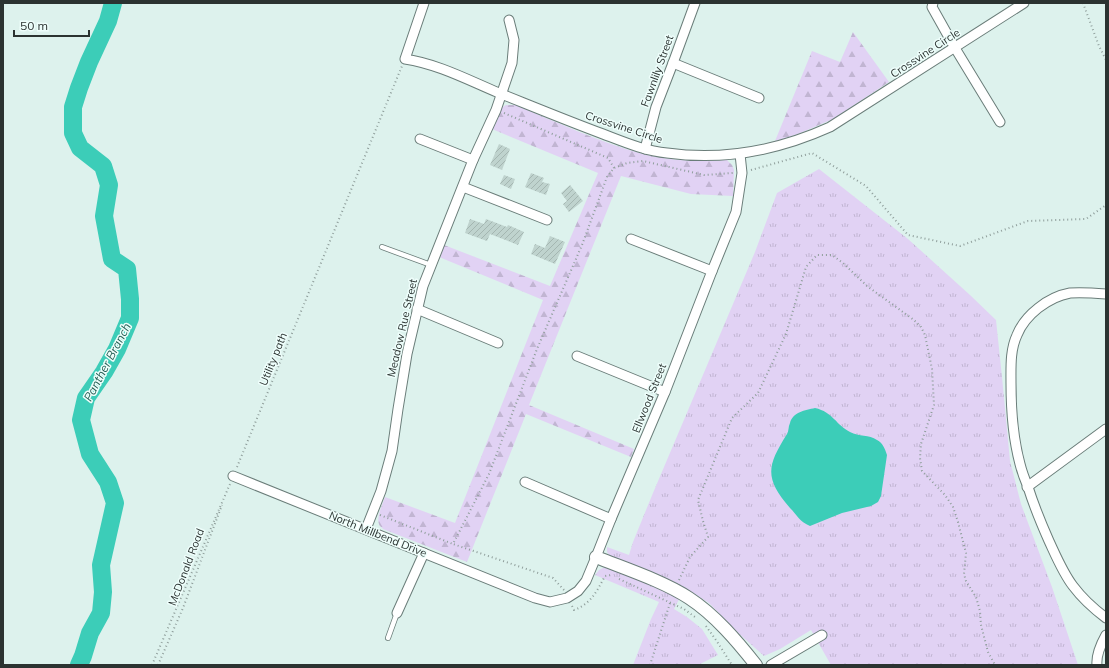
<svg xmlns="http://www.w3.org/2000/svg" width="1109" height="668" viewBox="0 0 1109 668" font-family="Mulish,sans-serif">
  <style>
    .grass { fill: url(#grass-tufts) }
    .forest { fill: url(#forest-firs) }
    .water { fill: #3ccdb8 }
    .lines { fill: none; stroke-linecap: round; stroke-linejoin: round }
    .river { stroke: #3ccdb8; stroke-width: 18 }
    .building { fill: url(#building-hatch) }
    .lane-casing { stroke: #6a7d79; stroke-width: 6 }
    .street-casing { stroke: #6a7d79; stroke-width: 11 }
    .secondary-casing { stroke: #6a7d79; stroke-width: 14 }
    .path { stroke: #8f9e9b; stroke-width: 2; stroke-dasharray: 1 3; stroke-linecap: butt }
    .lane { stroke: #fff; stroke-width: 4.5 }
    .street { stroke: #fff; stroke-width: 9 }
    .secondary { stroke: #fff; stroke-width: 12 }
    .labels { text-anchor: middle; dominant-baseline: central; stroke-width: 3; stroke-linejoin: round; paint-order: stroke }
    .street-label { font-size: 11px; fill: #2b3331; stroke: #eefefb }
    .water-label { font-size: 12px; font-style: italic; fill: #286157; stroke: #eefefb }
  </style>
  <defs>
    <pattern id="grass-tufts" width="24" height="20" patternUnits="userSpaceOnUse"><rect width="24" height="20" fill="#e1d2f4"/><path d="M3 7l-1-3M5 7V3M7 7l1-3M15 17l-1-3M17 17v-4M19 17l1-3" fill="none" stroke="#c1b5d2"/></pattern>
    <pattern id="forest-firs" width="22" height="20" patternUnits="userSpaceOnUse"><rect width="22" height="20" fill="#e1d2f4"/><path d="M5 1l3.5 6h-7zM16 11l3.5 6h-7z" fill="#c1b5d2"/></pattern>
    <pattern id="building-hatch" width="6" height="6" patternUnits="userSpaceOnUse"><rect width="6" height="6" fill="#bfd3ce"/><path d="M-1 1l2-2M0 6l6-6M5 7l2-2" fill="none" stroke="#a4b6b1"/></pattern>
  </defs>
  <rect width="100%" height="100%" fill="#ddf2ed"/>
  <!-- grass -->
  <path class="grass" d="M819,169L908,239L970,295L996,320L1002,377L1010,461L1021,504L1052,587L1078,665H831L811,630L780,649L764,656L736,631L709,603L685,588L674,609L687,617L702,629L718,655L698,665H633L651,619L659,602L595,575L599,570L605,567L665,591L610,556L607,552V547L629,555L633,542L653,493L755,252L777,193Z"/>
  <!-- forest -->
  <g class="forest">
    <path d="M853,32L889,82L833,119L798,134L775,141L812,51L840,62Z"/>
    <path d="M506,105H515C557,122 599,142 643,154C670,161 699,162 727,160L732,165L734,170L733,196L691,194L621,176L529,405L634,449L631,457L526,414L467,562L383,529C382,527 379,526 379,524C376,518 383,503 385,497L455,523L543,300L439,257L444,245L550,286L598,173L492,129L501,108Z"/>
  </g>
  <!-- water -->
  <path class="water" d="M815,408C833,412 836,425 850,432C859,437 869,434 877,440C883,443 885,449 887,455L881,496L878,502L871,506L842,513L810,526C800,522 797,515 790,508C764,478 767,466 787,434C789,431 788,427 790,423C793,412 805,410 815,408Z"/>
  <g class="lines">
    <!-- river -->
    <path class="river" d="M79,665L83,656L90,633L101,613L103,592L101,565L115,503L108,482L90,454L81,420L86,398L104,372L117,349L130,318V299L127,269L112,259L104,216L109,185L103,166L80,148L73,133V107L79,88L89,62L108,21L113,3"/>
  </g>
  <!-- building -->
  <g class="building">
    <path d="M499,144L510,149L502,170L490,165Z"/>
    <path d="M531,173L544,178L542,182L550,184L546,195L525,187Z"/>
    <path d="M504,175L515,179L511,189L500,184Z"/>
    <path d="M570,185L583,201L569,212L563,204L567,201L561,193Z"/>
    <path d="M470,219L484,224L486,219L507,227L508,225L524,232L518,245L490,234L487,241L465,233Z"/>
    <path d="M550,236L565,242L555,264L531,254L535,244L545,248Z"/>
  </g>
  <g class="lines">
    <defs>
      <g id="lane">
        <path d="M382,247L431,265"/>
        <path d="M388,638L397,613"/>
      </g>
      <g id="street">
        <path d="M424,3L405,59C438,64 468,80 499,93C534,107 568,121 603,134C624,142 645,151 667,153C724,161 779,150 830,127L1024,3"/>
        <path d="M933,3L932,7L955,48L1000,122"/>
        <path d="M673,63L759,98"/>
        <path d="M420,139L473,160"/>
        <path d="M645,149L656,107L673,63L695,3"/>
        <path d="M463,187L547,220"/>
        <path d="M631,239L712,271"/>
        <path d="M1106,294C1094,293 1082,292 1070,293C1048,297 1025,315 1017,335C1010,350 1011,367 1011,383C1011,411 1013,438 1020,464C1022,472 1025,480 1028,487C1034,506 1041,523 1049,541C1056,556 1063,573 1073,586C1082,598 1094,609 1106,618"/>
        <path d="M417,309L498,343"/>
        <path d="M577,356L665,392"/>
        <path d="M233,476L535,598L550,602L567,598L578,591L586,581L596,557L611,519L665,392L712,271L736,212L742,173L740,154"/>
        <path d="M525,482L611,519"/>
        <path d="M1027,487L1106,429"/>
        <path d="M366,529L381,491L392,451L398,409L407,354L423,286L473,160L496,110L512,63L514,40L509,20"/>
        <path d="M397,613L424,553"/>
        <path d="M771,665L822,635"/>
        <path d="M1097,665C1096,655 1101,644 1106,635"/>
      </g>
      <path id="secondary" d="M596,557C626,569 663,581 689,598C715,615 737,641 756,665"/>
    </defs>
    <!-- lane casing -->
    <use href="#lane" class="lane-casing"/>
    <!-- street casing -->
    <use href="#street" class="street-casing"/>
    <!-- secondary casing -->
    <use href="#secondary" class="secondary-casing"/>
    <!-- path -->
    <g class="path">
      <path d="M1083,3L1099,46L1106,60"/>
      <path d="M504,113L608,158L614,168"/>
      <path d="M751,170L812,153L866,186L908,235L960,246L1028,221L1086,219L1106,205"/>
      <path d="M237,467L402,66"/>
      <path d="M380,515L453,544"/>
      <path d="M619,579L684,609L695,617"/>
      <path d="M679,580L690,557L708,537L703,521L698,500L732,418L758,393L786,334L806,267L817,255H832L843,263L867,286L914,320L921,327L925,335L932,369L934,405L921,444L920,458L922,471L945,495L953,507L958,522L966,553L964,574L966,581L976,597L980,611L981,625L988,652L995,665"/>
      <path d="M564,590L553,578L453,544L489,474L537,349L582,245L607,177L614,168L627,163L643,161L704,175L733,173"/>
      <path d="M572,606L574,610C591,604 597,591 605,576L611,575"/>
      <path d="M706,626L716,640L732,665"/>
      <path d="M152,665L230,484"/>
      <path d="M158,665L183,608L222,505"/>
      <path d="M650,665L670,603"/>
    </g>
    <!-- lane -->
    <use href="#lane" class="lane"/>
    <!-- street -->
    <use href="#street" class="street"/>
    <!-- secondary -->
    <use href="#secondary" class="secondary"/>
  </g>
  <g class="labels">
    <!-- street labels -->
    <g class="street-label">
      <text transform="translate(925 53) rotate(-33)">Crossvine Circle</text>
      <text transform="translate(657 71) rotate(-70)">Fawnlily Street</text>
      <text transform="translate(624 127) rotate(18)">Crossvine Circle</text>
      <text transform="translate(402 328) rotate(-77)">Meadow Rue Street</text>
      <text transform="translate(273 359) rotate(-68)">Utility path</text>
      <text transform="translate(649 398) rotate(-68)">Ellwood Street</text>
      <text transform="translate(378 534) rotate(22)">North Millbend Drive</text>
      <text transform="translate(186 567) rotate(-69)">McDonald Road</text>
    </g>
    <!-- water labels -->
    <g class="water-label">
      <text transform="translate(107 362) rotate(-62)">Panther Branch</text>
    </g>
  </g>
  <!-- border -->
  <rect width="1109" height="668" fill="none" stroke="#2b3331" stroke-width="8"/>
  <!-- scale -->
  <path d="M14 30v6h75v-6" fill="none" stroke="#2b3331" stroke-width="2"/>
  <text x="20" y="30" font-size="12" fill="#2b3331" stroke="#eefefb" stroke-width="3" paint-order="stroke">50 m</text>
</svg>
